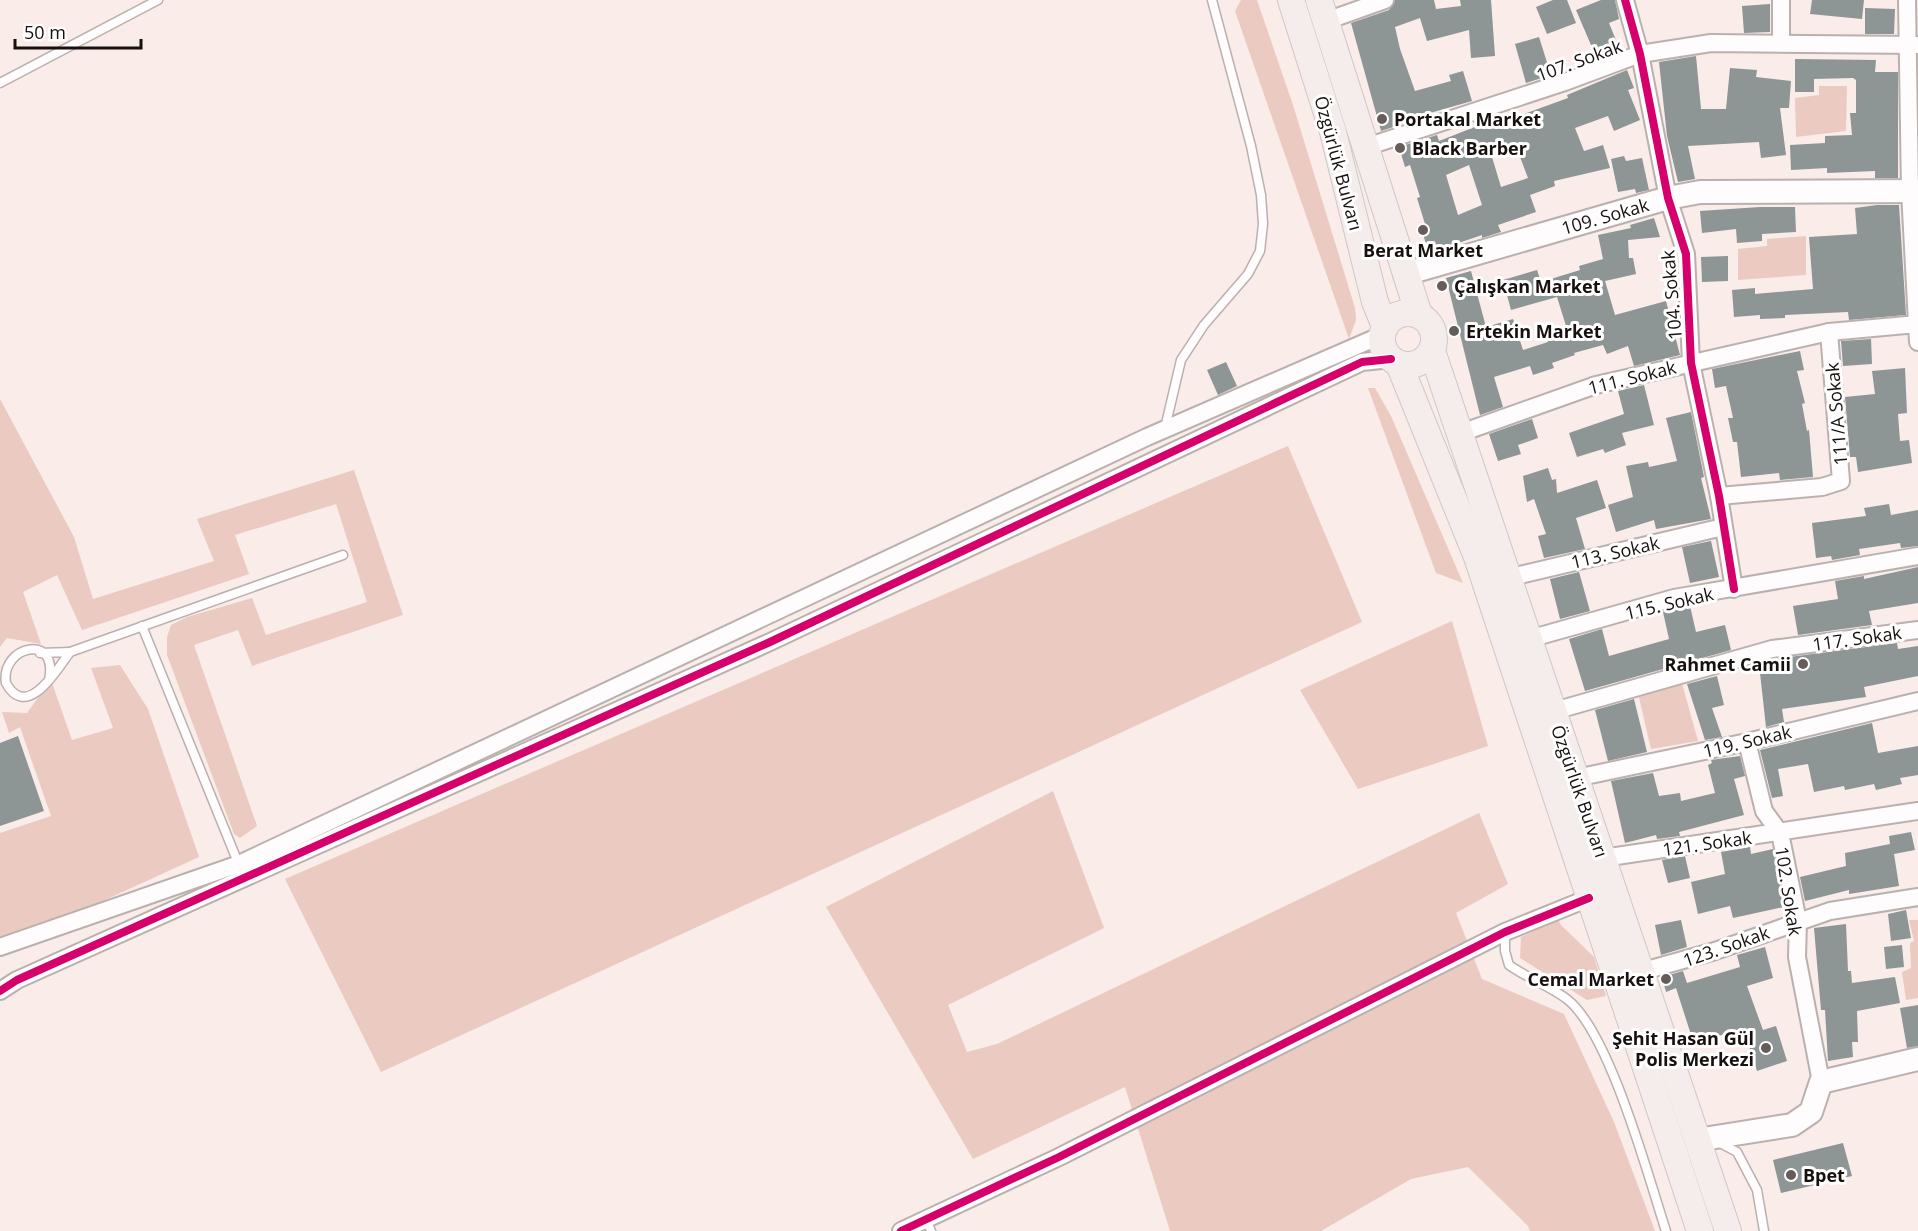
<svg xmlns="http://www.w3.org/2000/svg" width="1918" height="1231" viewBox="0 0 1918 1231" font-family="'Open Sans',sans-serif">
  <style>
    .green { fill: #ebcac1 }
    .building { fill: #8d9595; fill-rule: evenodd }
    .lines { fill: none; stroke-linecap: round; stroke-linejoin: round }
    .lane-casing { stroke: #bab1af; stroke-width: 11 }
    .street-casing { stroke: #bab1af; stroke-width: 20 }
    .secondary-casing { stroke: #bab1af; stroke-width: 26 }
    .primary-casing { stroke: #cec8c7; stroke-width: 28 }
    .lane { stroke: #fefcfc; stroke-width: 8 }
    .street { stroke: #fefcfc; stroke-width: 16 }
    .secondary { stroke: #fefcfc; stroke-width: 22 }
    .primary { stroke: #f5edeb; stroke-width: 26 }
    .cycleway-casing { stroke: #fff; stroke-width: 11 }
    .cycleway { stroke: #d6006c; stroke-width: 8 }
    .poi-dot { fill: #665d5b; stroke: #fff; stroke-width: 2 }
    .labels { text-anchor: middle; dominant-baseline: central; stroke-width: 6; stroke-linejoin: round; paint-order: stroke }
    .street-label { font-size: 18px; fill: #17100e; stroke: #fff }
    .poi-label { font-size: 18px; font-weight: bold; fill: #17100e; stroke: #fff; text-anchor: start }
  </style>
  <rect width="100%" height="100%" fill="#f9ece9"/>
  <!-- green -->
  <g class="green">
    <path d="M1241,0H1257L1293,105L1355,308L1356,320L1349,339L1235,11Z"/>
    <path d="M1819,86H1847L1846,131L1796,137L1795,98L1819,95Z"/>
    <path d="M1806,236V275L1738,280V249L1767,246V239Z"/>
    <path d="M1368,388H1375L1391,416L1463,583L1436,573Z"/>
    <path d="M0,399L74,537L93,599L214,561L197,519L354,470L403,615L252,666L238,630L194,645L257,826L240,838L234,834L167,655V637L171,625L187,617L252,598L266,635L367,602L336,504L235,535L249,574L82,630L57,575L23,592L41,644L7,638L0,647Z"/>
    <path d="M1288,446L1362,622L381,1072L285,879Z"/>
    <path d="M1452,621L1488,746L1358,789L1300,690Z"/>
    <path d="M120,665L148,709L199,857L0,948V833L51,816L20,727L9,733L2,712L27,713L51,680L72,740L113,728L91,668Z"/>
    <path d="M1681,680L1698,741L1651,749L1638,693Z"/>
    <path d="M1053,791L1104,928L948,1005L967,1052L997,1044L1479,813L1508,884L1456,913L1482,979L1564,1014L1614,1122L1655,1231H1530L1528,1226L1468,1167L1411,1179L1321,1231H1170L1125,1087L973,1159L826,907Z"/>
    <path d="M1558,919L1561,925L1594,957L1606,996L1587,1000L1520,958L1521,937Z"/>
    <path d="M1909,920H1918V998L1906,1000L1902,972L1911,968L1910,943L1914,941Z"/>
  </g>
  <!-- building -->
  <g class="building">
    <path d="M1395,0H1434L1436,9L1461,6L1460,0H1491L1495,56L1471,58L1469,30L1427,41L1420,18L1395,27L1400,49L1415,91L1451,81L1449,75L1463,71L1472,101L1430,113V115L1381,131L1351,23L1389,10Z"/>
    <path d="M1553,0H1567L1576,23L1547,34L1536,7Z"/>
    <path d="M1601,0H1615L1619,19L1609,23L1620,50L1597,59L1576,10Z"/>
    <path d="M1812,0H1864L1862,19L1810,14Z"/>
    <path d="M1770,4V32L1744,33L1742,6Z"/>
    <path d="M1865,8L1895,9L1894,34H1865Z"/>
    <path d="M1539,37L1551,75L1526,83L1515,44Z"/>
    <path d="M1696,56L1701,109H1726L1730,68L1757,70L1756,77L1791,81L1789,108H1780L1786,155L1761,158L1759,142L1688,146L1695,179L1678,182L1667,136L1659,62Z"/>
    <path d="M1795,59L1876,60L1875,72H1898V178H1875V171L1827,173V168L1791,170L1790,145L1825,143V136L1852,135L1850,113H1856V80L1853,78L1814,79V92H1795Z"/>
    <path d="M1627,70L1634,88L1628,90L1640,120L1614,131L1608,116L1575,128L1584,151L1603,145L1610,168L1554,181L1555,186L1530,195L1536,212L1498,225L1501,232L1482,238V235L1429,253L1420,225L1425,224L1417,198L1420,197L1410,165L1405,167L1399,147L1437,135L1439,141L1495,119L1496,124L1568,98L1567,95ZM1517,149L1528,178L1501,187L1492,157ZM1469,165L1482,205L1458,215L1446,175Z"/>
    <path d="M1624,156L1626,161L1642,158L1649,190L1636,193L1635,189L1618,192L1611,159Z"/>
    <path d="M1877,205H1899L1906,315L1849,320L1848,312L1785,315V318L1760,319V315L1734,317L1732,290L1755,288V294L1813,289L1809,237L1857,234L1855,208Z"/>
    <path d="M1760,207H1795L1796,232L1762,234V241L1737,243L1736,229L1702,233L1700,211Z"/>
    <path d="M1654,218L1660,237L1628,240L1629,258H1633L1636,274L1605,281L1615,315L1666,301L1680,355L1634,366L1628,346L1607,354L1603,345L1574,353L1575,355L1552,363L1554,368L1533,375L1530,366L1494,377L1503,407L1480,415L1446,278L1471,271L1486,327L1513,319L1523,350L1548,342L1546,337L1567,329L1557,297L1511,310L1503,280L1537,270L1541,282L1580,270L1579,266L1603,259L1598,235L1631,228L1630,225Z"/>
    <path d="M1728,256V281L1702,282L1701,257Z"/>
    <path d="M1871,339L1872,364L1843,366L1841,341Z"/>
    <path d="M1800,351L1804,370L1797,371L1805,403L1802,404L1807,431L1809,430L1813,477L1780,480L1779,473L1741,477L1737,442H1733L1728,418H1733L1726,386L1715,388L1712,369Z"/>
    <path d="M1226,362L1237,386L1218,395L1207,370Z"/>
    <path d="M1905,368L1907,413L1898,414L1900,441L1909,440L1912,463L1858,472L1856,457H1850L1845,397L1875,394L1872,371Z"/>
    <path d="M1644,385L1654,425L1622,433L1626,445L1605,453L1603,449L1577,457L1569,433L1624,414L1618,391Z"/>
    <path d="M1691,412L1704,477L1701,478L1711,519L1656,529L1654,520L1616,532L1608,505L1633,497L1626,466L1648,462L1649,467L1677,461L1666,418Z"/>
    <path d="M1532,419L1538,438L1518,445L1521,454L1498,461L1489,434Z"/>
    <path d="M1548,468L1552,480L1556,479L1557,493L1597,480L1606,508L1576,518L1585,549L1544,558L1538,536L1546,534L1534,499L1527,502L1523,476Z"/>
    <path d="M1889,504L1891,515L1918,510V546L1901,548L1900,543L1859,549L1860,555L1832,560L1831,556L1816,558L1812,523L1866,516L1864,508Z"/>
    <path d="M1711,541L1719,577L1690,583L1682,547Z"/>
    <path d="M1918,567V603L1869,611L1872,625L1798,635L1793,606L1838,599L1835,581L1864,576V579Z"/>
    <path d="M1579,572L1590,611L1560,619L1550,579Z"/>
    <path d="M1690,606L1696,632L1725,625L1731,650L1585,691L1569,639L1602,629L1609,656L1669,639L1663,612Z"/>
    <path d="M1897,643L1898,649L1918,646V676L1864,687L1866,697L1782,709L1784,722L1766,727L1759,664L1774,659Z"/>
    <path d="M1717,676L1724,705L1712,708L1722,737L1705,740L1687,684Z"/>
    <path d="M1634,699L1647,752L1608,761L1595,710Z"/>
    <path d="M1872,723L1878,753L1918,746V775L1900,778L1902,784L1876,790L1874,784L1845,790L1844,786L1814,792L1808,764L1778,769L1783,796L1772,798L1760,750Z"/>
    <path d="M18,736L44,811L0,826V743Z"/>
    <path d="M1740,756L1745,776L1734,779L1744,815L1679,832L1680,836L1657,839L1656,835L1625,843L1611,781L1653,773L1659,796L1680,793L1681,801L1715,793L1708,765L1712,763L1711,760Z"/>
    <path d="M1911,832L1915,850L1894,854L1899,886L1849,894V890L1805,901L1800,877L1846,866L1845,853L1890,844L1889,836Z"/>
    <path d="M1750,847L1751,854L1773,849L1784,907L1733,918L1730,906L1698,914L1691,882L1725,874L1721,852Z"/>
    <path d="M1685,856L1690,878L1668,883L1662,860Z"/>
    <path d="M1906,910L1911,938L1891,941L1888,914Z"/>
    <path d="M1681,920L1687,947L1661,955L1655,925Z"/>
    <path d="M1846,924L1848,971H1851L1852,983L1895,977L1900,1003L1857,1011L1858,1042H1852L1853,1057L1828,1061L1825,1010H1821L1814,928Z"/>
    <path d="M1902,945L1904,967L1886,969L1884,947Z"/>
    <path d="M1765,947L1773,978L1747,986L1763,1030L1776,1026L1787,1061L1757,1071L1743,1028L1694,1044L1676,988L1666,992L1662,977L1683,971L1687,983L1740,967L1737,955Z"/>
    <path d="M1918,1005V1046L1907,1048L1900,1008Z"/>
    <path d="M1843,1143L1852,1176L1781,1193L1773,1160Z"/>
  </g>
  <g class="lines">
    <defs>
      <g id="lane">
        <path d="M0,83L158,0"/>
        <path d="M1165,428L1181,360L1204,325L1248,274L1260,251L1263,224L1261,195L1251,146L1212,0"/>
        <path d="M142,626L239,865"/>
        <path d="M70,652L343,555"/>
        <path d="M40,653L70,652C58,668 27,722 6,683C0,646 59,632 49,680"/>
        <path d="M1505,932V951L1509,965C1527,978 1552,987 1568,1000C1610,1034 1648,1176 1666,1231"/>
        <path d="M1720,1143L1737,1152L1757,1190L1764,1231"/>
        <path d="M926,1219L931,1231"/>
      </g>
      <g id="street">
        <path d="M1625,0L1640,54L1668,198L1686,254L1691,363L1719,496L1734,589"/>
        <path d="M1907,0L1910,191L1918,342"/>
        <path d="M1326,21L1385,0"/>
        <path d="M1781,43V0"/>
        <path d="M1366,147L1565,82L1640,54L1711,43L1918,45"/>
        <path d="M1458,434L1596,385L1829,332L1918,324"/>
        <path d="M1719,496L1822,487L1841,481L1829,332"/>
        <path d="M1507,578L1723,527"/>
        <path d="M1529,639L1674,598L1918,556"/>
        <path d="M1554,711L1772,649L1918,630"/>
        <path d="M1747,742L1764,811L1780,833L1798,921L1797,957L1821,1082"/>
        <path d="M1576,778L1747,742L1918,701"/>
        <path d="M1603,858L1918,811"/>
        <path d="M0,947L239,864L1147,437L1382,335"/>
        <path d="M1640,972L1715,951L1830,911L1918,897"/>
        <path d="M0,991L17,980L770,642L1362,362L1391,359"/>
        <path d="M901,1231L1059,1157L1505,932L1589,898"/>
      </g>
      <g id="secondary">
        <path d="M1405,274L1668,198L1700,192L1918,191"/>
        <path d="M1697,1140L1792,1125L1811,1112L1821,1082L1918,1059"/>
      </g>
      <g id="primary">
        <path d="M1291,0L1333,132L1375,302L1385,326"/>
        <path d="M1319,0L1419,315"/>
        <circle cx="1408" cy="339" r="26"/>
        <path d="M1432,351L1728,1231"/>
        <path d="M1399,364L1477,557L1700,1231"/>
      </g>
    </defs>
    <!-- lane casing -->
    <use href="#lane" class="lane-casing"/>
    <!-- street casing -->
    <use href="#street" class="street-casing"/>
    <!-- secondary casing -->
    <use href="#secondary" class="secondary-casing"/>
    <!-- primary casing -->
    <use href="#primary" class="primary-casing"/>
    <!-- lane -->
    <use href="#lane" class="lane"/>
    <!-- street -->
    <use href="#street" class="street"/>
    <!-- secondary -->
    <use href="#secondary" class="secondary"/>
    <!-- primary -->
    <use href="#primary" class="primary"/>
    <defs>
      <g id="cycleway">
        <path d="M1625,0L1640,54L1668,198L1686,254L1691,363L1719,496L1734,589"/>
        <path d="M0,991L17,980L770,642L1362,362L1391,359"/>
        <path d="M901,1231L1059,1157L1505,932L1589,898"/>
      </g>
    </defs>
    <!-- cycleway casing -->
    <use href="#cycleway" class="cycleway-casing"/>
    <!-- cycleway -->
    <use href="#cycleway" class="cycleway"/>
  </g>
  <!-- markers -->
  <g class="poi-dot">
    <circle cx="1382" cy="119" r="6"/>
    <circle cx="1400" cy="148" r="6"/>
    <circle cx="1423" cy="230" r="6"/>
    <circle cx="1442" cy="286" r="6"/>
    <circle cx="1454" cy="331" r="6"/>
    <circle cx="1803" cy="664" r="6"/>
    <circle cx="1666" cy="979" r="6"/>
    <circle cx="1766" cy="1048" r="6"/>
    <circle cx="1791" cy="1175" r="6"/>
  </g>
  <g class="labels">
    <!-- street labels -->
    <g class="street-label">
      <text transform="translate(1579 60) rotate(-20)">107. Sokak</text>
      <text transform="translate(1339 163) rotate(75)">Özgürlük Bulvarı</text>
      <text transform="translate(1605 216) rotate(-16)">109. Sokak</text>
      <text transform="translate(1671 295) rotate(-95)">104. Sokak</text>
      <text transform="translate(1632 377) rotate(-14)">111. Sokak</text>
      <text transform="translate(1836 414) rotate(-95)">111/A Sokak</text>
      <text transform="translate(1615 552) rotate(-13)">113. Sokak</text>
      <text transform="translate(1669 603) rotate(-13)">115. Sokak</text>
      <text transform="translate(1857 638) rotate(-8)">117. Sokak</text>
      <text transform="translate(1747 741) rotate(-13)">119. Sokak</text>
      <text transform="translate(1580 791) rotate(71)">Özgürlük Bulvarı</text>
      <text transform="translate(1707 843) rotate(-8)">121. Sokak</text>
      <text transform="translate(1789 891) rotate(81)">102. Sokak</text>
      <text transform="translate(1726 946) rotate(-19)">123. Sokak</text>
    </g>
    <!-- poi labels -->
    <g class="poi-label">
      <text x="1394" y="119">Portakal Market</text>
      <text x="1412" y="148">Black Barber</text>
      <text x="1423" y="250" text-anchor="middle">Berat Market</text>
      <text x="1454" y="286">Çalışkan Market</text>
      <text x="1466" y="331">Ertekin Market</text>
      <text x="1791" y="664" text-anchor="end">Rahmet Camii</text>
      <text x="1654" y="979" text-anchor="end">Cemal Market</text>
      <text x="1754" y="1038" text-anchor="end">Şehit Hasan Gül<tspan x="1754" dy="21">Polis Merkezi</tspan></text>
      <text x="1803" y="1175">Bpet</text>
    </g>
  </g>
  <!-- scale -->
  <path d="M15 39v9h126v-9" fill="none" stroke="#17100e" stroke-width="3"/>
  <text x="24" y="39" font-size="18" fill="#17100e" stroke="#ffffff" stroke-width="4.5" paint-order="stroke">50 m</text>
</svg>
